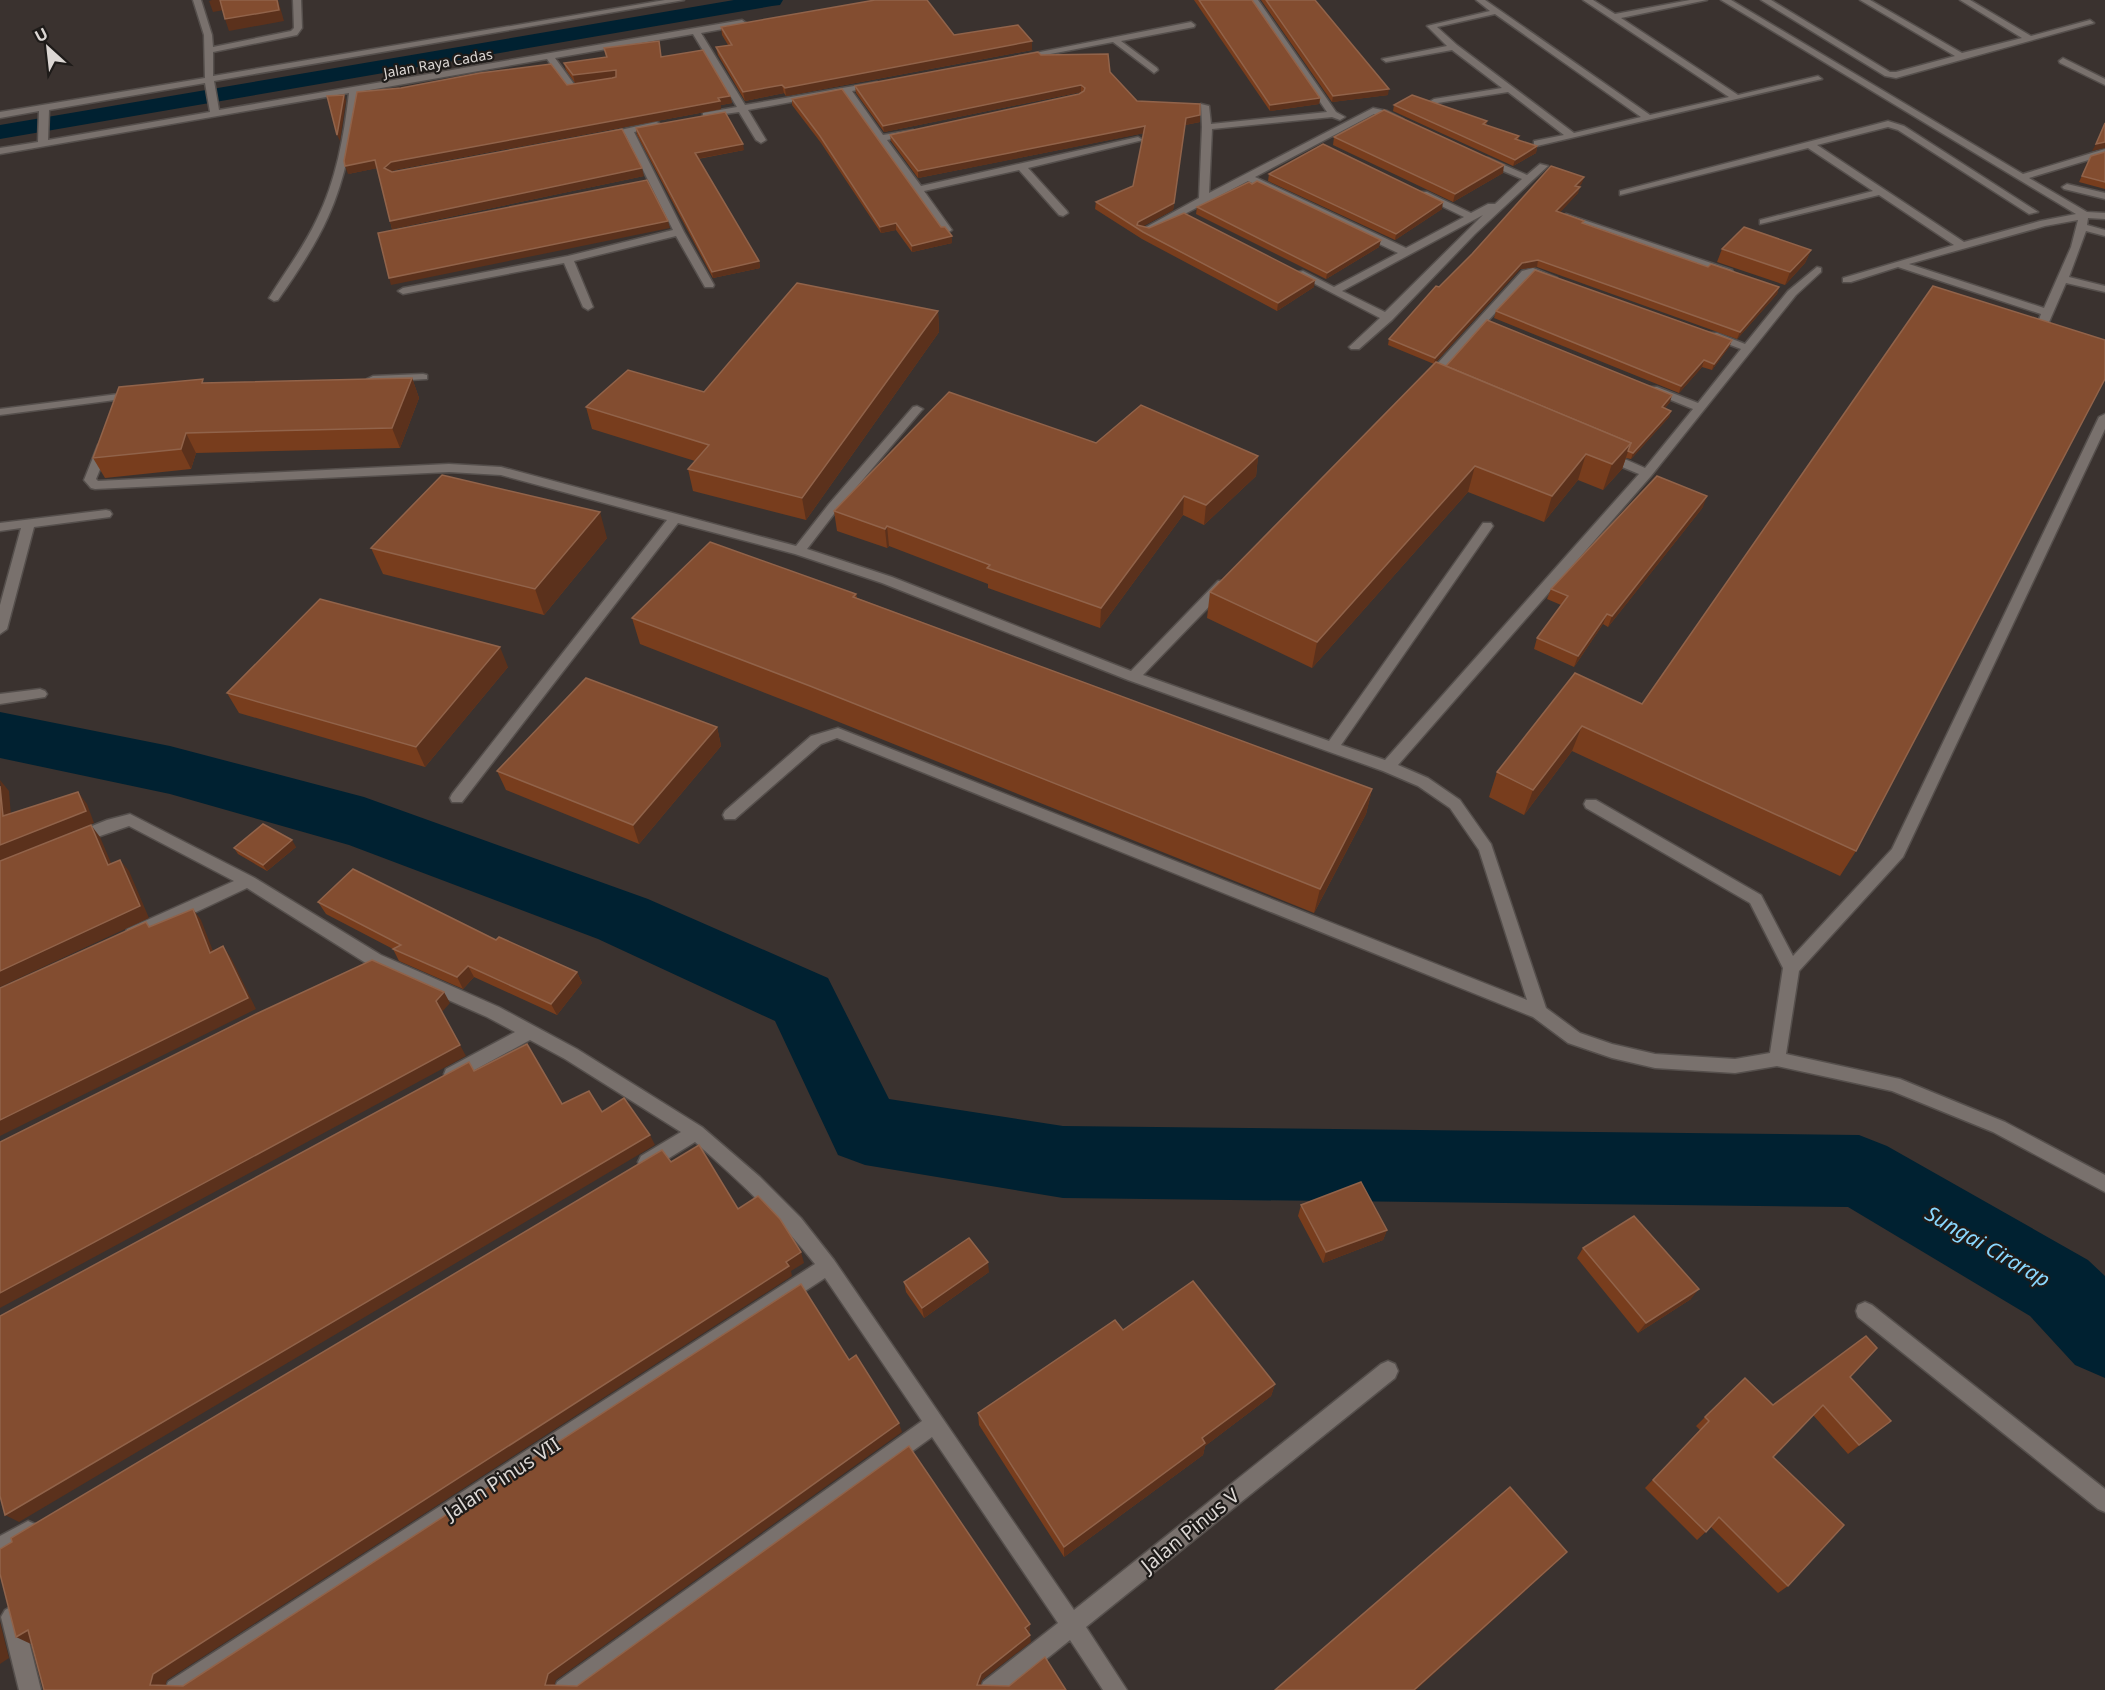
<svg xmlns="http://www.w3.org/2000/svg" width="2105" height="1690" viewBox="0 0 2105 1690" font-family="'Noto Sans',sans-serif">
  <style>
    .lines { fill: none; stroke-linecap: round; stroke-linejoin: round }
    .canal { fill: #002131; fill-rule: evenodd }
    .river { fill: #002131; fill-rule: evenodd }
    .minor-casing { stroke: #554f4c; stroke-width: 3 }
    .minor { fill: #79716d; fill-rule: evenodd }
    .wall { fill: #783d1d }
    .shaded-wall { fill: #5b311c }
    .building { fill: #834d30; stroke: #91634a; stroke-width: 1.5 }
    .labels { text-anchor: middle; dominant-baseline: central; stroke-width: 4.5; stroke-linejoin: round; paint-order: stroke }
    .far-street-label { font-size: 14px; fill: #dcd7d4; stroke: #1e1b19 }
    .near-street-label { font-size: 20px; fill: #dcd7d4; stroke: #1e1b19 }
    .near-water-label { font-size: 21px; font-style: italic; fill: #8ad8ff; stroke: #1e1b19 }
  </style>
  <rect width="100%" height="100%" fill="#3a322f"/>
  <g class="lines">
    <!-- canal -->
    <path class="canal" d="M734,0H783L780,5L772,6L0,139V125Z"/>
    <!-- river -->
    <path class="river" d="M0,712L170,746L364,797L648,899L828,978L889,1099L1063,1126L1859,1135L1887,1146L2088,1260L2105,1276V1378L2075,1365L2030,1316L1848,1207L1063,1198L865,1165L838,1155L775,1021L598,939L349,845L170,794L0,758Z"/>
    <defs>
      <g id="minor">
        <path d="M193,0H201L212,35L213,47L291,31L294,28L293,0H301L302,28L297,35L213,52V76L665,0H684L214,81L219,110L742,20L746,23L745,25L701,33L745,105L877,82V86L852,91L883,135L913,130V134L887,140L921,186L1138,137L1143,140L1028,168L1067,211L1068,213L1063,216L1059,215L1019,170L924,191L952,230L947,233L943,232L844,92L748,110L766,140L761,143L756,140L739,112L703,117V113L737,107L693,34L555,58L574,84H590V88L568,89L547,59L358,92C353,134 346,178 328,217C315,246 296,274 278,300L274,301L269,298C285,272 304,247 317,219C336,181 344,136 349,93L0,154V148L38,142L39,111L0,118V112L205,78L204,35ZM205,83L210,112L48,140L49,110Z"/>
        <path d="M1250,0H1258L1336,112L1345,117L1340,120L1332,117L1212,129L1209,193L1373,108L1387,111L1403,119L1398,122L1374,114L1255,177L1406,248L1464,217L1421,196V192H1427L1471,213L1488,204H1495L1522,179L1482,162V158H1488L1527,175L1540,164L1548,166L1475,234L1392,320L1359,349H1351L1349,347L1380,318L1294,273L1303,271L1334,287L1398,253L1248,181L1148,233L1139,231L1199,198L1202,127L1201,104L1209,106L1211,124L1327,112ZM1483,215L1385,312L1342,291Z"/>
        <path d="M1476,0H1485L1650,115L1729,97L1583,0H1593L1615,14L1690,0H1707L1621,18L1738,95L1818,76L1822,79L1537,146L1534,145V141L1564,135L1508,92L1431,104L1429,102L1434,99L1502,88L1452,50L1386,62L1382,59L1447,46L1427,26L1490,11ZM1495,14L1641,117L1574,133L1457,45L1437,27Z"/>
        <path d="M1721,0H1731L2023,174L2105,149V155L2029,178L2087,212L2105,213V219L2088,218L2087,225L2105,230V236L2086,231L2069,277L2105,286V292L2066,283L2043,336L2038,339L2033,336L2041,314L1898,267L1851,282H1843V278L1954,245L1879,195L1760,224V220L1873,191L1808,148L1620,195V191L1888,121L1904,126L2038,212L2029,214L1898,130L1888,127L1817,145L1964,242L2040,221L2076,214ZM2078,220L2071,247L2044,308L1909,264L2045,226Z"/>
        <path d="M1761,0H1771L1890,72H1896L1955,56L1860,0H1870L1962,53L2022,38L1960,0H1970L2031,36L2090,20L2094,23L1896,78L1885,76Z"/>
        <path d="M1191,22L1195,25L1194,27L1121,41L1157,68L1158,70L1154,73L1113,42L1019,60L1015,57Z"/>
        <path d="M2063,58L2105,79V85L2060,63L2059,61Z"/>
        <path d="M656,122L659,123V127L634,132L684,232L714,285L713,287H705L676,236L574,261L593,307L588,310L583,307L564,263L403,294L398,291L403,288L568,256L673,230L625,134L603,138L598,135Z"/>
        <path d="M2067,184L2105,193V199L2064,189L2062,187Z"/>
        <path d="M1566,214L1732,270L1733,272L1724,274L1562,219L1561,217Z"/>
        <path d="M1817,267L1821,268V272L1796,295L1651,476L1398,765L1428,778L1460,800L1491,844L1546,1008L1580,1033L1612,1044L1655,1054L1735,1059L1770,1053L1783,968L1750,903L1586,808L1584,804L1586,800H1596L1761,895L1793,956L1892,849L2099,417L2105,414V429L1903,857L1799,971L1786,1054L1900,1079L2005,1122L2105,1175V1192L1993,1132L1892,1091L1777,1066L1735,1073L1655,1068L1612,1058L1568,1043L1533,1017L837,738L821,744L735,819H725L723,815L725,811L811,736L838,728L1527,1000L1479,850L1450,808L1418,786L1383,771L1128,680L882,583L795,554L678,523L462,802H452L450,798L452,794L667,520L501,475L449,472L95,489L91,488L84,480L98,445L104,441L110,445L96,479L98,481L449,464L501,467L796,546L829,504L913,407L917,406L923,409L921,411L837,510L807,549L892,577L1131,671L1218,581H1228L1229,584L1228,587L1143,675L1329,741L1483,523H1491L1493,526L1491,529L1341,745L1385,760L1639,474L1603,459V453H1611L1645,468L1693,409L1649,391V387H1657L1698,403L1741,349L1709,337V333H1717L1745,344L1788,291Z"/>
        <path d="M1533,268L1557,278L1552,281L1530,275L1433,381H1425V377L1522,271Z"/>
        <path d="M423,374L427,375V379L373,382L367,379L373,376Z"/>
        <path d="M134,392L138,393V397L0,415V409Z"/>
        <path d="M106,510L110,511L112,514L110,517L34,527L7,629L0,634V605L21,528L0,531V523Z"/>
        <path d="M40,689L45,691L47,694L45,697L0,704V694Z"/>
        <path d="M130,814L253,877L381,955L499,1007L577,1049L702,1127L760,1177L801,1218L834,1260L1074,1610L1381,1364L1388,1361L1395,1364L1398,1371L1395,1378L1086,1627L1127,1690H1103L1070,1640L1008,1690H980L983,1682L1058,1623L932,1437L583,1690H554L557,1682L922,1421L825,1278L195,1690H165L168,1682L815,1264C779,1218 738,1180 695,1142L653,1168L647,1170L641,1168L638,1162L641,1156L681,1132L565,1059L530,1040L458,1079L452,1081L446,1079L444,1074L446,1069L515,1032L487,1017L369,965L247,888L139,939L133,940L127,939L125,934L127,929L234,881L129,826L77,844L72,842L70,838L72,834L107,820Z"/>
        <path d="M1865,1302L1872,1305L2105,1489V1512L2098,1509L1858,1317L1856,1311L1858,1305Z"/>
        <path d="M28,1521L35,1524L38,1531L35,1538L0,1558V1536Z"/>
        <path d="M12,1606L19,1610L23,1617L41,1690H19L1,1617L5,1610Z"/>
      </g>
    </defs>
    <!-- minor casing -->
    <use href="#minor" class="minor-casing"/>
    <!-- minor -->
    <use href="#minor" class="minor"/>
  </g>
  <!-- wall -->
  <g class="wall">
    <path d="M1194,0H1252L1320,98L1319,104L1270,111Z"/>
    <path d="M1261,0H1315L1388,95L1332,102Z"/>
    <path d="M721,27L954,35L1032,41V50L786,96L784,93L745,101L718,55L716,47L728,45L722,35Z"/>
    <path d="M659,41L661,57L730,96L732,103L721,105V109L394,170L391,172L644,176L392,229L377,168L348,174L567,85L614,78L575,83L566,70L564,63L606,57L604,48Z"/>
    <path d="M1041,55L1110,72L1137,101L1200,122L1185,125L1173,210L1143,226L1314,287L1277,311L1142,239L1095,209L1096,202L1133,186L1144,133L918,178L891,141L890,135L1079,94L1082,93L1081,92L884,132L856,93L855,86Z"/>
    <path d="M792,99L952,243L912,252L896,230L881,233L821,143L792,105Z"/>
    <path d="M1394,105L1487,121L1486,125L1519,136L1518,140L1537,146L1536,153L1513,166L1393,111Z"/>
    <path d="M636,128L744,150L698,159L759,261L760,268L713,278L637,135Z"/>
    <path d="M1334,137L1503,173L1453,202L1333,145Z"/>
    <path d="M2105,152V189L2079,182L2091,156Z"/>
    <path d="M1269,174L1442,209L1395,240L1268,181Z"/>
    <path d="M1582,183L1579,187L1578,193L1560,212L1583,223L1708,267L1779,287L1777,294L1737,339L1537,267L1520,269L1434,364L1388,345L1389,339L1439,287Z"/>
    <path d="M1197,207L1379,247L1326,279L1196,214Z"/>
    <path d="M1722,249L1811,250L1805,263L1785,285L1717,262Z"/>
    <path d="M938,311L939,332L806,520L693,491L688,469L695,461L592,429L586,407L704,392Z"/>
    <path d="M1496,311L1732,340L1729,347L1712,370L1702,367L1679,393L1494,318Z"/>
    <path d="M1446,366L1670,402L1665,408L1671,411L1669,417L1631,459L1626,458L1622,469L1603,490L1578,480L1544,522L1468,492L1312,668L1207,618L1210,592Z"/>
    <path d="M412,378L419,398L400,448L196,453L191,469L105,478L93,458L205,383Z"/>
    <path d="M1096,443L1258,456L1256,476L1204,525L1183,515L1100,628L988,588V584L889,546L887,548L837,531L834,511Z"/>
    <path d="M1703,507L1608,627L1603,624L1574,667L1534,649L1537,638L1561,605L1547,599L1551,589Z"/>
    <path d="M607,538L544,615L383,574L371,548Z"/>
    <path d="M856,594L857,598L1372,789L1366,814L1314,913L814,712L640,644L632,618Z"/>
    <path d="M508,667L425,767L239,713L227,693Z"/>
    <path d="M1575,673L1856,851L1840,876L1572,751L1524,815L1489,797L1497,772Z"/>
    <path d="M717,727L721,746L639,844L506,790L497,771Z"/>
    <path d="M296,847L267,871L238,854L234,848Z"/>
    <path d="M318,902L496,940L577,972L582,983L557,1015L474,977L463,989L399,961L393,949L326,914Z"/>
    <path d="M1301,1205L1387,1230L1383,1240L1323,1263L1298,1216Z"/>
    <path d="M1583,1248L1691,1299L1638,1333L1577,1258Z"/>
    <path d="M989,1272L924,1318L906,1292L904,1282Z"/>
    <path d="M1123,1330L1275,1384L1271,1396L1205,1446L1203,1455L1064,1557L979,1425L978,1413Z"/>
    <path d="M1850,1377L1891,1421L1848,1454L1813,1415L1773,1457L1788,1586L1778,1593L1711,1527L1697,1540L1645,1488L1700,1430L1696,1426L1705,1417L1773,1405Z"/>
  </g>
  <!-- shaded-wall -->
  <g class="shaded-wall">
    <path d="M212,0H220L224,10L213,12L209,1Z"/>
    <path d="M277,0H278L284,21L229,31L225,19Z"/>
    <path d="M1032,41V50L786,96L785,88Z"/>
    <path d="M616,70L617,77L575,83L573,75Z"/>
    <path d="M782,85L784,93L745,101L743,92Z"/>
    <path d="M1081,85V92L884,132L883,126Z"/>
    <path d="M1389,89L1388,95L1332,102L1333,96Z"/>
    <path d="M344,95L346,101L340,141L337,135Z"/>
    <path d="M730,96L732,103L721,105V109L394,170L387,176L384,168L391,162Z"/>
    <path d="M1320,98L1319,104L1270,111V105Z"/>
    <path d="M1200,115V122L1185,125L1173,210L1138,229V222L1186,118Z"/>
    <path d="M1145,126V133L918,178V171Z"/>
    <path d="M2105,142V148L2092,151L2096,144Z"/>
    <path d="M743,144L744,150L696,159L695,153Z"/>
    <path d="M1537,146L1536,153L1513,166L1515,160Z"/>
    <path d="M375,160L378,168L348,174L345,166Z"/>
    <path d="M1504,165L1503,173L1453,202L1455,194Z"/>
    <path d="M642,168L644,176L392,229L390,221Z"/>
    <path d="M1584,177L1582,183L1574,192L1575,186Z"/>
    <path d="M1580,187L1578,193L1555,218L1556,211Z"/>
    <path d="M1443,202L1442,209L1395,240L1396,234Z"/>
    <path d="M668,221L670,228L391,285L389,278Z"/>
    <path d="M896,223V230L881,233L880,227Z"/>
    <path d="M952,236V243L912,252V246Z"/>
    <path d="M1381,240L1379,247L1326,279L1327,273Z"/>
    <path d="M1811,250L1805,263L1785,285L1790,272Z"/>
    <path d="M1538,260L1537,267L1520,269L1434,364L1435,358L1522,263Z"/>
    <path d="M759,261L760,268L713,278L712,272Z"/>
    <path d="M1315,280L1314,287L1277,311L1278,303Z"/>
    <path d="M1779,287L1777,294L1737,339L1740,332Z"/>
    <path d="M938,311L939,332L806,520L802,498Z"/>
    <path d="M1732,340L1729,347L1712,370L1714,364Z"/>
    <path d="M1704,360L1702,367L1679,393L1681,386Z"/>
    <path d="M412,378L419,398L400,448L392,428Z"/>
    <path d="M1672,395L1670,402L1659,414L1662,407Z"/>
    <path d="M1671,411L1669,417L1631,459L1633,453Z"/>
    <path d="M186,433L196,453L191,469L181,449Z"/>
    <path d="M1631,443L1622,469L1603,490L1612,464Z"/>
    <path d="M1586,454L1578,480L1544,522L1552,496Z"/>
    <path d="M1258,456L1256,476L1204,525L1206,505Z"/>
    <path d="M1475,466L1468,492L1312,668L1317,642Z"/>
    <path d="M1184,496L1183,515L1100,628L1101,608Z"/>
    <path d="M1707,496L1703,507L1608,627L1612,616Z"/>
    <path d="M600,512L607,538L544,615L535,589Z"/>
    <path d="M887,526L889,546L887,548L885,529Z"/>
    <path d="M1607,614L1603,624L1574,667L1578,656Z"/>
    <path d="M500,647L508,667L425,767L416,747Z"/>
    <path d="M1582,726L1572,751L1524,815L1533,790Z"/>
    <path d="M717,727L721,746L639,844L633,825Z"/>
    <path d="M0,780L9,791L12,828L3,816Z"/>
    <path d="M1372,789L1366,814L1314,913L1320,889Z"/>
    <path d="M78,792L87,804L94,823L0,861V845Z"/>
    <path d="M91,825L100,837L117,877L108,865Z"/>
    <path d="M292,840L296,847L267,871L263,865Z"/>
    <path d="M120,860L129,871L149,918L0,987V971Z"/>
    <path d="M193,909L201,920L218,964L210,953Z"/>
    <path d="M223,946L231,958L256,1009L0,1136V1120Z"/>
    <path d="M468,966L474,977L463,989L457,977Z"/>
    <path d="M577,972L582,983L557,1015L551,1004Z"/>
    <path d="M444,992L450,1003L442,1012L466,1056L0,1308V1293L436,1001Z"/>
    <path d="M650,1135L655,1145L19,1522L5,1515Z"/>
    <path d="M1387,1230L1383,1240L1323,1263L1326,1252Z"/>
    <path d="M801,1252L804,1263L791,1271L792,1276L167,1680L164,1690L150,1685L153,1674Z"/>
    <path d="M988,1262L989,1272L924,1318L922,1308Z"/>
    <path d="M1699,1289L1691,1299L1638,1333L1646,1323Z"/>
    <path d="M1275,1384L1271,1396L1205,1446L1203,1455L1064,1557V1547L1202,1438Z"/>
    <path d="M899,1423L902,1432L556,1680L553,1690L545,1685L548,1674Z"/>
    <path d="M1567,1552L1556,1563L1416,1690H1414Z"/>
    <path d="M0,1622L9,1658L0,1664Z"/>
    <path d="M1030,1624V1631L1026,1635L1025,1628Z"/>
    <path d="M28,1630L31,1644L16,1637Z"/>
    <path d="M1030,1635L1031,1642L982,1680L979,1690L977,1685L981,1674Z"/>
  </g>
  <!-- building -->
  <g class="building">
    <path d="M220,0H277L279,10L225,19Z"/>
    <path d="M875,0H927L954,35L1018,25L1032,41L785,88L782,85L743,92L716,47L732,45L721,27Z"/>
    <path d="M1199,0H1252L1320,98L1270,105Z"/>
    <path d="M1266,0H1315L1389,89L1333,96Z"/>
    <path d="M659,41L661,57L703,50L730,96L718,98L720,101L391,162L384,168L392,172L622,129L642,168L390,221L375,160L345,166L344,161L357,92L401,88L480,73L551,64L567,85L612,78L616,77V70L573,75L564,63L607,57L604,48Z"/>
    <path d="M1038,52L1041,55L1108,54L1110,72L1137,101L1200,104V115L1186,118L1174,203L1138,222L1137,225L1149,228L1184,213L1315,280L1278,303L1143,232L1096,202L1133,186L1145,126L918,171L890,135L1079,94L1084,91L1085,88L1081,85L883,126L855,86Z"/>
    <path d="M842,89L941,227H945L952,236L912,246L896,223L880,227L820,136L792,99Z"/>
    <path d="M344,95L337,135L327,96Z"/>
    <path d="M1412,95L1487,121L1483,124L1519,136L1515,139L1537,146L1515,160L1394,105Z"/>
    <path d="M1384,110L1504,165L1455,194L1334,137Z"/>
    <path d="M725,112L743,144L695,153L759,261L712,272L636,128Z"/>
    <path d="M2105,123V142L2096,144Z"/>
    <path d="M1323,144L1443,202L1396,234L1269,174Z"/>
    <path d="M2105,152V182L2082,176L2091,156Z"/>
    <path d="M1551,166L1584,177L1575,186L1580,187L1556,211L1584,221L1582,223L1708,267L1711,264L1779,287L1740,332L1538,260L1522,263L1435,358L1389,339L1436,286L1439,287L1472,254Z"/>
    <path d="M647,180L668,221L389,278L378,233Z"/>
    <path d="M1257,181L1381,240L1327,273L1197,207L1249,182L1252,184Z"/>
    <path d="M1744,227L1811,250L1790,272L1722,249Z"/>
    <path d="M1535,270L1732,340L1714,364L1704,360L1681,386L1496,311Z"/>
    <path d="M797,283L938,311L802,498L688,469L709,445L586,407L628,370L704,392Z"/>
    <path d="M1933,286L2105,340V379L1856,851L1582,726L1533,790L1497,772L1575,673L1642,704Z"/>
    <path d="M1487,320L1672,395L1662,407L1671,411L1633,453L1628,451L1631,443L1446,366Z"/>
    <path d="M1436,362L1631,443L1612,464L1586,454L1552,496L1475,466L1317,642L1210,592Z"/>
    <path d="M412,378L392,428L186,433L181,449L93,458L119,387L203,379L202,383Z"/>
    <path d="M949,392L1096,443L1141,405L1258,456L1206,505L1184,496L1101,608L987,568L990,565L887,526L885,529L834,511Z"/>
    <path d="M442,475L600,512L535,589L371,548Z"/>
    <path d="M1657,476L1707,496L1612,616L1607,614L1578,656L1537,638L1568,596L1551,589Z"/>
    <path d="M710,542L856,594L853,597L1372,789L1320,889L810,686L632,618Z"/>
    <path d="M320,599L500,647L416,747L227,693Z"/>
    <path d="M586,678L717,727L633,825L497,771Z"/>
    <path d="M0,786L3,816L78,792L86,811L0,845Z"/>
    <path d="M263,824L292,840L263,865L234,848Z"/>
    <path d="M91,825L108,865L120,860L140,906L0,971V861Z"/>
    <path d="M353,869L496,940L499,937L577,972L551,1004L468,966L457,977L393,949L401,945L318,902Z"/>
    <path d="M193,909L210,953L223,946L248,998L0,1120V988L146,922L149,927Z"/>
    <path d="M372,960L444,992L436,1001L460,1045L0,1293V1142L256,1014Z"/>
    <path d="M527,1044L562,1104L589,1091L602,1112L624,1098L650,1135L5,1515L0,1496V1316L469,1062L474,1071Z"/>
    <path d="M699,1145L738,1209L758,1196L780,1219L801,1252L786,1262L789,1266L153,1674L150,1685L183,1686L801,1284L849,1360L856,1355L899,1423L548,1674L545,1685L577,1686L909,1446L1030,1624L1025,1628L1030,1635L981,1674L977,1685L1009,1686L1045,1657L1066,1690H44L28,1630L16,1637L0,1574V1549L12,1542L11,1538L662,1150L671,1162Z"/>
    <path d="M1361,1182L1387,1230L1326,1252L1301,1205Z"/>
    <path d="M1634,1216L1699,1289L1646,1323L1583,1248Z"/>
    <path d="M969,1238L988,1262L922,1308L904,1282Z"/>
    <path d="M1193,1281L1275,1384L1202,1438L1205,1443L1064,1547L978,1413L1115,1320L1123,1330Z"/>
    <path d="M1866,1336L1877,1348L1850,1377L1891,1421L1859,1445L1823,1405L1773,1457L1844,1525L1788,1586L1719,1517L1706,1532L1653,1480L1709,1421L1705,1417L1745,1378L1773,1405Z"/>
    <path d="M1510,1487L1567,1552L1414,1690H1275Z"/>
  </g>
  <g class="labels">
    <!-- far-street labels -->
    <g class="far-street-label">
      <text transform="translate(438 63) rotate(-10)">Jalan Raya Cadas</text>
    </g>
    <!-- near-street labels -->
    <g class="near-street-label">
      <text transform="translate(502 1478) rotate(-33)">Jalan Pinus VII</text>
      <text transform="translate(1190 1530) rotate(-39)">Jalan Pinus V</text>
    </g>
    <!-- near-water labels -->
    <g class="near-water-label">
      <text transform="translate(1988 1246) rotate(30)">Sungai Cirarap</text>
    </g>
  </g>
  <!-- north arrow -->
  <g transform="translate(48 48) rotate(333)" stroke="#1e1b19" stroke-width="4.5" paint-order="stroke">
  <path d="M0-4.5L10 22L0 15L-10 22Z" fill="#dcd7d4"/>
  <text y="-9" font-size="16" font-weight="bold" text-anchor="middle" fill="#dcd7d4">U</text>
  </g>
</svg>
